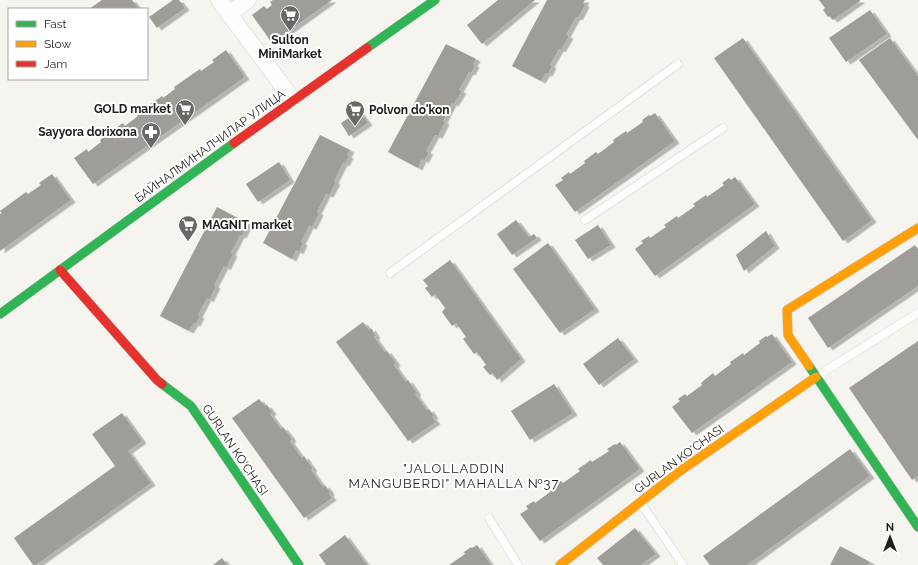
<svg xmlns="http://www.w3.org/2000/svg" width="918" height="565" viewBox="0 0 918 565" font-family="Raleway,sans-serif">
  <style>
    .building { fill: #a09d99; filter: url(#shadow) }
    .lines { fill: none; stroke-linecap: round; stroke-linejoin: round }
    .lane-casing { stroke: #d2d1cd; stroke-width: 9 }
    .street-casing { stroke: #d2d1cd; stroke-width: 17 }
    .fast-casing { stroke: #d2d1cd; stroke-width: 10 }
    .slow-casing { stroke: #d2d1cd; stroke-width: 10 }
    .jam-casing { stroke: #d2d1cd; stroke-width: 10 }
    .lane { stroke: #fefdfc; stroke-width: 8 }
    .street { stroke: #fefdfc; stroke-width: 16 }
    .fast { stroke: #30b455; stroke-width: 9 }
    .slow { stroke: #ff9f0a; stroke-width: 9 }
    .jam { stroke: #e5322d; stroke-width: 9 }
    .labels { text-anchor: middle; dominant-baseline: central; stroke-width: 4; stroke-linejoin: round; paint-order: stroke }
    .poi-label { font-size: 12px; font-weight: bold; fill: #1e1d19; stroke: #fff; text-anchor: end }
    .street-label { font-size: 12px; fill: #1e1d19; stroke: #fff }
    .neighbourhood-label { font-size: 13px; letter-spacing: 1px; fill: #1e1d19; stroke: #fff }
  </style>
  <defs>
    <filter id="shadow"><feDropShadow dx="4.5" dy="2.5" stdDeviation="0" flood-color="#0004"/></filter>
  </defs>
  <rect width="100%" height="100%" fill="#f6f4ee"/>
  <!-- building -->
  <g class="building">
    <path d="M102,0H132L139,9H89Z"/>
    <path d="M173,0H179L185,8L157,28L149,17Z"/>
    <path d="M273,0H332L272,43L252,15L264,6L267,9L272,5L270,2Z"/>
    <path d="M498,0H535L482,44L467,25Z"/>
    <path d="M547,0H585L583,3L585,5L578,18L576,17L566,35L569,36L561,50L559,49L550,65L552,66L548,74L546,73L541,81L512,66Z"/>
    <path d="M819,0H860V1L833,20L829,16L828,17L823,10L825,8Z"/>
    <path d="M870,10L887,34L846,62L829,38Z"/>
    <path d="M743,38L872,220L843,241L714,58Z"/>
    <path d="M890,38L918,76V140L859,60Z"/>
    <path d="M446,44L476,59L473,64L475,65L471,73L469,72L459,90L462,91L454,104L452,103L443,121L445,122L438,136L435,135L426,151L429,152L424,161L422,159L418,168L388,152Z"/>
    <path d="M226,50L245,77L93,184L74,158L87,149L88,152L101,142L100,140L123,123L125,126L138,116L136,114L162,96L163,98L175,89L174,87L200,69L201,71L214,62L212,60Z"/>
    <path d="M359,111L368,123L349,136L341,123Z"/>
    <path d="M655,113L675,141L575,212L555,185L563,180L561,178L569,172L570,174L585,163L584,161L596,152L598,154L614,142L613,140L626,131L627,133L643,122L642,120L649,115L650,116Z"/>
    <path d="M320,135L350,150L347,155L349,156L345,164L343,163L334,181L336,182L329,195L326,194L317,212L319,213L312,227L309,226L301,242L303,243L299,252L296,250L292,259L263,243Z"/>
    <path d="M279,162L290,180L258,202L246,184Z"/>
    <path d="M52,174L71,200L0,251V214L2,213L0,211L26,192L28,194L41,185L39,183Z"/>
    <path d="M735,177L755,204L655,276L635,249L643,243L641,241L649,236L650,238L666,227L664,225L677,216L678,218L695,206L693,204L706,195L707,197L724,185L722,183L729,178L731,180Z"/>
    <path d="M217,207L247,223L245,227L246,228L242,236L240,235L231,253L233,254L226,268L224,266L214,285L216,286L209,300L207,298L198,315L200,316L196,324L194,323L189,331L160,316Z"/>
    <path d="M516,220L529,237L534,234L537,238L512,255L497,234Z"/>
    <path d="M598,225L611,245L588,259L575,240Z"/>
    <path d="M766,231L775,246L744,271L736,255Z"/>
    <path d="M548,243L595,309L560,333L513,269Z"/>
    <path d="M915,245L918,249V286L828,348L808,318Z"/>
    <path d="M450,260L521,359L497,380L493,373L490,375L483,367L486,365L477,352L474,354L463,339L466,337L456,323L452,326L442,312L445,308L435,294L432,297L425,288L428,286L423,280Z"/>
    <path d="M363,322L369,330L371,328L376,336L374,337L385,352L387,351L396,363L394,365L406,382L408,380L417,393L415,394L427,410L429,409L434,416L432,417L436,422L408,441L336,342Z"/>
    <path d="M772,334L792,362L692,433L672,407L680,401L678,399L685,394L687,396L702,385L701,383L713,373L715,376L731,364L730,362L743,353L744,355L760,343L759,341L766,336L767,337Z"/>
    <path d="M618,338L634,359L599,385L583,364Z"/>
    <path d="M918,341V476L912,480L849,388Z"/>
    <path d="M554,384L573,413L530,440L511,411Z"/>
    <path d="M259,399L265,406L267,405L272,412L270,414L281,429L283,427L292,439L290,441L302,458L304,456L313,469L311,470L323,487L325,485L330,492L329,494L332,498L304,518L232,418Z"/>
    <path d="M122,413L142,441L128,451L151,483L36,565H33L14,538L115,466L92,434Z"/>
    <path d="M620,442L640,469L540,541L520,514L528,509L526,506L534,501L535,503L550,492L549,490L561,481L563,483L580,471L578,469L591,460L592,462L609,451L607,449L615,444L616,445Z"/>
    <path d="M850,449L870,476L747,565H710L703,556Z"/>
    <path d="M635,528L656,554L641,565H603L597,558Z"/>
    <path d="M345,535L367,565H326L319,555Z"/>
    <path d="M477,545L491,565H449L465,554L464,552L471,547L472,548Z"/>
    <path d="M840,546L870,562L868,565H830Z"/>
    <path d="M222,558L227,565H213Z"/>
  </g>
  <g class="lines">
    <defs>
      <g id="lane">
        <path d="M585,220L723,128"/>
        <path d="M390,273L678,64"/>
        <path d="M817,376L918,313"/>
        <path d="M641,503L683,565"/>
        <path d="M489,518L518,565"/>
      </g>
      <g id="street">
        <path d="M219,0L293,100"/>
        <path d="M229,14L248,0"/>
      </g>
      <g id="fast">
        <path d="M367,48L435,0"/>
        <path d="M0,314L234,143"/>
        <path d="M809,366L918,527"/>
        <path d="M162,384L191,406L299,565"/>
      </g>
      <g id="slow">
        <path d="M809,366L788,335L787,310L918,228"/>
        <path d="M560,565L680,471L816,377"/>
      </g>
      <g id="jam">
        <path d="M234,143L367,48"/>
        <path d="M60,270L157,380L162,384"/>
      </g>
    </defs>
    <!-- lane casing -->
    <use href="#lane" class="lane-casing"/>
    <!-- street casing -->
    <use href="#street" class="street-casing"/>
    <!-- fast casing -->
    <use href="#fast" class="fast-casing"/>
    <!-- slow casing -->
    <use href="#slow" class="slow-casing"/>
    <!-- jam casing -->
    <use href="#jam" class="jam-casing"/>
    <!-- lane -->
    <use href="#lane" class="lane"/>
    <!-- street -->
    <use href="#street" class="street"/>
    <!-- fast -->
    <use href="#fast" class="fast"/>
    <!-- slow -->
    <use href="#slow" class="slow"/>
    <!-- jam -->
    <use href="#jam" class="jam"/>
  </g>
  <!-- icons -->
  <defs>
    <symbol id="supermarket-pin" viewBox="-11 -11 22 30"><path d="M0 17L-7.5 6A9.5 9.5 0 1 1 7.5 6Z" fill="#6a6864" stroke="#fff"/><path d="M-6-5.5h2.5l.6 2H6L4.5 2H-2.5L-4.4-4H-6ZM-1.5 3.2a1.3 1.3 0 1 0 .1 0ZM3 3.2a1.3 1.3 0 1 0 .1 0Z" fill="#fff"/></symbol>
    <symbol id="pharmacy-pin" viewBox="-11 -11 22 30"><path d="M0 17L-7.5 6A9.5 9.5 0 1 1 7.5 6Z" fill="#6a6864" stroke="#fff"/><path d="M-2-6h4v4h4v4h-4v4h-4v-4h-4v-4h4Z" fill="#fff"/></symbol>
  </defs>
  <g fill-rule="evenodd">
    <use href="#supermarket-pin" x="279" y="4" width="22" height="30"/>
    <use href="#supermarket-pin" x="174" y="98" width="22" height="30"/>
    <use href="#supermarket-pin" x="344" y="99" width="22" height="30"/>
    <use href="#pharmacy-pin" x="140" y="121" width="22" height="30"/>
    <use href="#supermarket-pin" x="177" y="214" width="22" height="30"/>
  </g>
  <g class="labels">
    <!-- poi labels -->
    <g class="poi-label">
      <text x="290" y="40" text-anchor="middle">Sulton<tspan x="290" dy="14">MiniMarket</tspan></text>
      <text x="171" y="109">GOLD market</text>
      <text x="369" y="110" text-anchor="start">Polvon do'kon</text>
      <text x="137" y="132">Sayyora dorixona</text>
      <text x="202" y="225" text-anchor="start">MAGNIT market</text>
    </g>
    <!-- street labels -->
    <g class="street-label">
      <text transform="translate(210 146) rotate(-36)">БАЙНАЛМИНАЛЧИЛАР УЛИЦА</text>
      <text transform="translate(235 450) rotate(56)">GURLAN KO'CHASI</text>
      <text transform="translate(679 459) rotate(-36)">GURLAN KO'CHASI</text>
    </g>
    <!-- neighbourhood labels -->
    <g class="neighbourhood-label">
      <text x="454" y="468">"JALOLLADDIN<tspan x="454" dy="15">MANGUBERDI" MAHALLA №37</tspan></text>
    </g>
  </g>
  <!-- legend -->
  <rect x="8" y="8" width="140" height="72" fill="#ffffff" stroke="#a5a5a3"/>
  <rect x="16" y="21" width="20" height="6" fill="#30b455" stroke="#a5a5a3"/>
  <text x="44" y="28" font-size="12" fill="#1e1d19">Fast</text>
  <rect x="16" y="41" width="20" height="6" fill="#ff9f0a" stroke="#a5a5a3"/>
  <text x="44" y="48" font-size="12" fill="#1e1d19">Slow</text>
  <rect x="16" y="61" width="20" height="6" fill="#e5322d" stroke="#a5a5a3"/>
  <text x="44" y="68" font-size="12" fill="#1e1d19">Jam</text>
  <!-- north arrow -->
  <g transform="translate(890 537)" stroke="#ffffff" stroke-width="3" paint-order="stroke">
  <path d="M0-3L7 15L0 10L-7 15Z" fill="#1e1d19"/>
  <text y="-6" font-size="11" font-weight="bold" text-anchor="middle" fill="#1e1d19">N</text>
  </g>
</svg>
